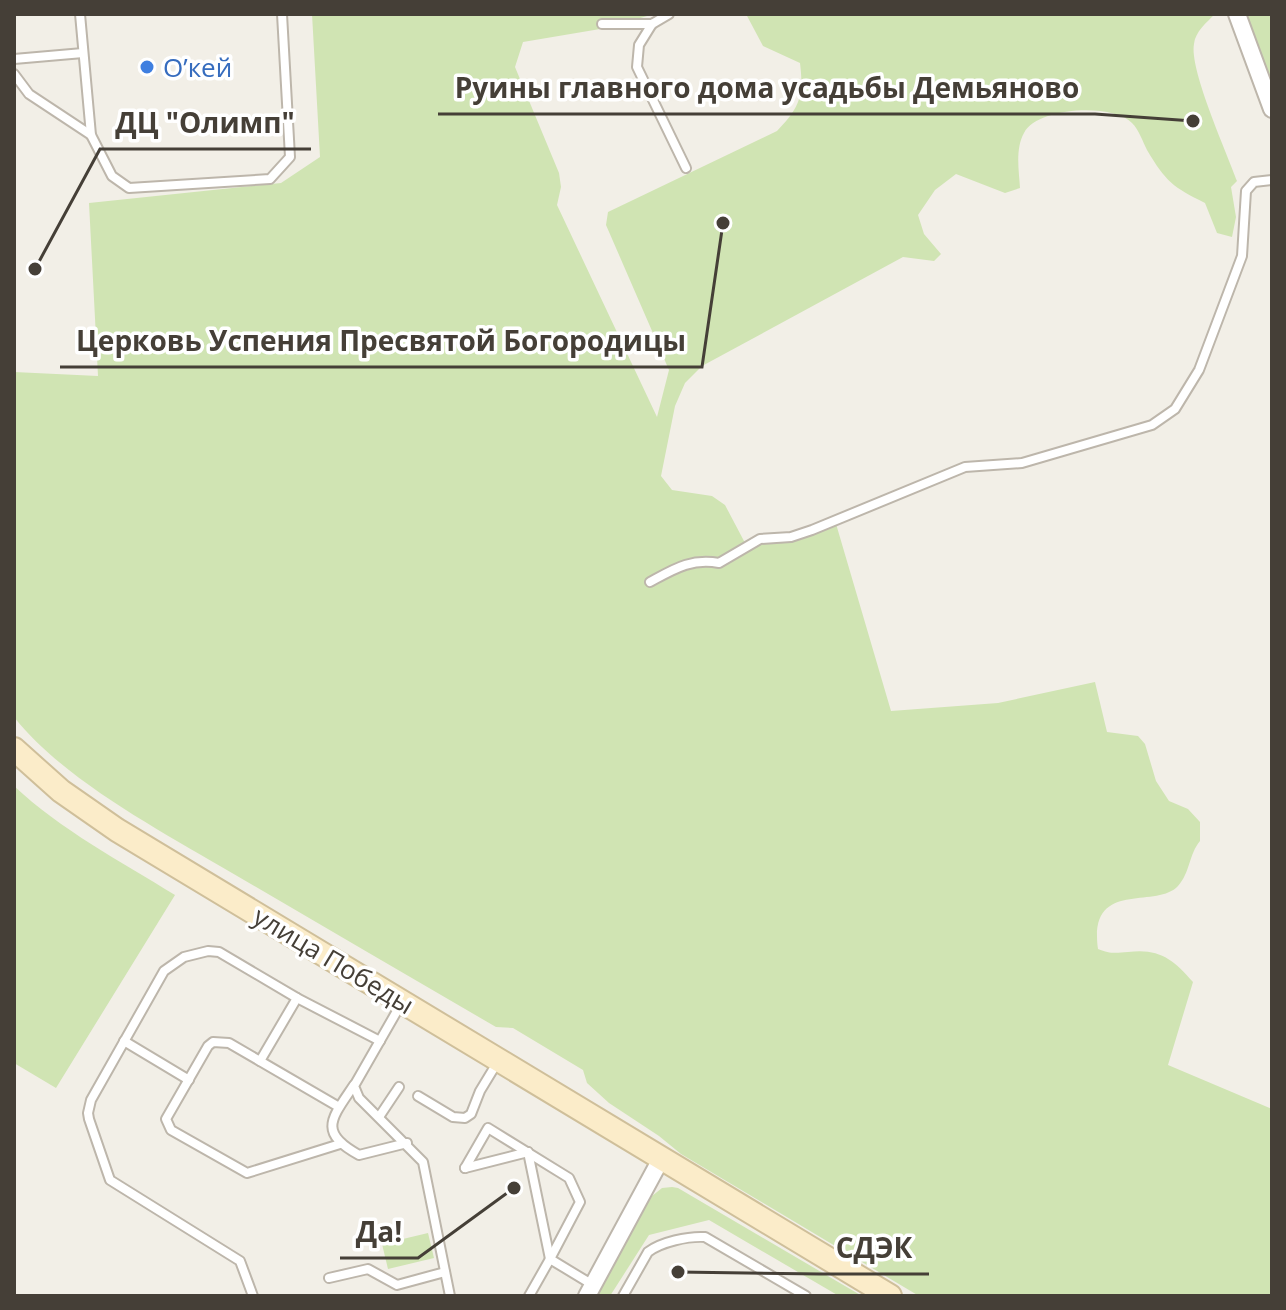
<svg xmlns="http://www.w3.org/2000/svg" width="1286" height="1310" viewBox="0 0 1286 1310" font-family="'Open Sans',sans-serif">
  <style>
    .green { fill: #d0e4b3 }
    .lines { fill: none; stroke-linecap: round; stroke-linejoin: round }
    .lane-casing { stroke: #bdb6ab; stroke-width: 12 }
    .street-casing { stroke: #bdb6ab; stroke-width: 20 }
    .secondary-casing { stroke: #cfbf9a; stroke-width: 26 }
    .lane { stroke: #fff; stroke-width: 8 }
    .street { stroke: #fff; stroke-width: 16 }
    .secondary { stroke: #fbecc9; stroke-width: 22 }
    .shop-dot { fill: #3f7fe0; stroke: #fff; stroke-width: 3 }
    .labels { text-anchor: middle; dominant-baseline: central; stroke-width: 7; stroke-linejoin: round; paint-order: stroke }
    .shop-label { font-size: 26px; fill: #366cbe; stroke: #fff; text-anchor: start }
    .street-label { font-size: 26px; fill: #453f37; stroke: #fff }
    .leader { fill: none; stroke: #453f37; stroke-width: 3 }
    .callout-dot { fill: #453f37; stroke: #fff; stroke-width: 3 }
    .callout-label { font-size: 28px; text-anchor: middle; font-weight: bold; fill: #453f37; stroke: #fff; stroke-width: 7; stroke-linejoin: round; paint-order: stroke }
  </style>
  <rect width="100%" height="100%" fill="#f2efe7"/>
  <!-- green -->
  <g class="green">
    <path d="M312,14H654L606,28L523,42L515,67L559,173L561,187L557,205L657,417L669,370L606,225L608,212L777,131C800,107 804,96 800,63L763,46L746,14H1215C1207,22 1195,32 1194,44C1189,69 1227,153 1237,181L1231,187L1236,217L1232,237L1217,233L1205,203C1173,187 1166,182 1147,150C1143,142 1139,130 1132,123C1113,103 1037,107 1024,133C1015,149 1019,171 1020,188L1005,193L956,174L935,190L918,215L924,234L941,254L934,261L903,257L702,366L685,383L675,406L661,476L672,490L712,496L725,505L744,541L757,544L834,517L891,711L998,703L1095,682L1107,732L1138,736L1145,744L1156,781L1169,801L1188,809L1200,822V841C1189,854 1190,873 1178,886C1156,910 1088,878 1098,949C1110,954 1116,953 1128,952C1159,948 1173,959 1193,982L1168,1065L1272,1109V1296H919L681,1154L659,1136L609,1103L587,1083L583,1070L513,1028L496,1027C408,976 320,924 232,873C161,831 65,781 14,717V372L98,376L89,203L281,183L320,157Z"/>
    <path d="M1241,14H1272V87Z"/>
    <path d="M14,786C61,830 120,861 175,895L56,1088L14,1063Z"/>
    <path d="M672,1187L678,1188L862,1296H839L709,1220L649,1235L610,1296H596L652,1196L662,1188Z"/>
    <path d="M428,1233L434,1258L388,1269L382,1244Z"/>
  </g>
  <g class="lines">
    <defs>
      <g id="lane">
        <path d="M80,14L91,135L112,176L129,188L270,179L290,157L282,14"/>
        <path d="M602,24H652L669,14"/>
        <path d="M652,24L639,45L637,67L686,168"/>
        <path d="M14,59L83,53"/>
        <path d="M14,74L29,94L91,135"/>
        <path d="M650,582C674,569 691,558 719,563L760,539L791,537L812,530L965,467L1022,463L1152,425L1175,409L1199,370L1242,256L1246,191L1254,182L1272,180"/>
        <path d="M401,1004L354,1086L359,1098L423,1162L450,1296"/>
        <path d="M124,1041L189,1080"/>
        <path d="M260,1061L297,998"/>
        <path d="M354,1085C332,1118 317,1132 359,1155L407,1143"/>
        <path d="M418,1096L453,1117L465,1118L471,1114L480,1091L497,1063"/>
        <path d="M339,1107L229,1043L213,1042L208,1046L166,1119L171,1130L247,1173L340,1144"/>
        <path d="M379,1117L399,1087"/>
        <path d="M528,1152L550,1259"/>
        <path d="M465,1168L488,1128L569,1178L580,1202L550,1259"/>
        <path d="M465,1168L528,1152"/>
        <path d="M329,1278L368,1269L397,1285L445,1272"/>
        <path d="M253,1296L240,1261L110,1180L89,1119L88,1113L91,1100L164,971L184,957L208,951L219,952L297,998L380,1041"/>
        <path d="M529,1296L550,1259L593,1285"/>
        <path d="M623,1296L648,1252C661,1242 688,1236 705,1237L806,1296"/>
      </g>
      <g id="street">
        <path d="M1237,14L1272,109"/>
        <path d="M587,1296L661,1159"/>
      </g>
      <path id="secondary" d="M14,749L61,791L117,830L890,1296"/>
    </defs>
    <!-- lane casing -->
    <use href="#lane" class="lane-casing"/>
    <!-- street casing -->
    <use href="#street" class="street-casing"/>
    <!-- secondary casing -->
    <use href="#secondary" class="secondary-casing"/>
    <!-- lane -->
    <use href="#lane" class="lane"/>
    <!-- street -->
    <use href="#street" class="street"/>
    <!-- secondary -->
    <use href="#secondary" class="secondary"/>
  </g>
  <!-- markers -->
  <circle class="shop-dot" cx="147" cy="67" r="8"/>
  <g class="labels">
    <!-- shop labels -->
    <g class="shop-label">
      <text x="163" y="67">О’кей</text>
    </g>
    <!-- street labels -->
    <g class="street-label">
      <text transform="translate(334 960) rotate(31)">улица Победы</text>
    </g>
  </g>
  <!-- callouts -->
  <path class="leader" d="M1193 121L1095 114H438M35 269L100 149H311M723 223L702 367H60M514 1188L418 1258H340M678 1272L820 1274H929"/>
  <g class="callout-dot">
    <circle cx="1193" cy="121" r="8"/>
    <circle cx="35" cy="269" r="8"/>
    <circle cx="723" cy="223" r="8"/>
    <circle cx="514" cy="1188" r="8"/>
    <circle cx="678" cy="1272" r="8"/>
  </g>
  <g class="callout-label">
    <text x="767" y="98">Руины главного дома усадьбы Демьяново</text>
    <text x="205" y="133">ДЦ "Олимп"</text>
    <text x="381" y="351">Церковь Успения Пресвятой Богородицы</text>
    <text x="379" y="1242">Да!</text>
    <text x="874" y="1258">СДЭК</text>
  </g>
  <!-- border -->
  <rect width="1286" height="1310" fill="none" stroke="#453f37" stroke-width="32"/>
</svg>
